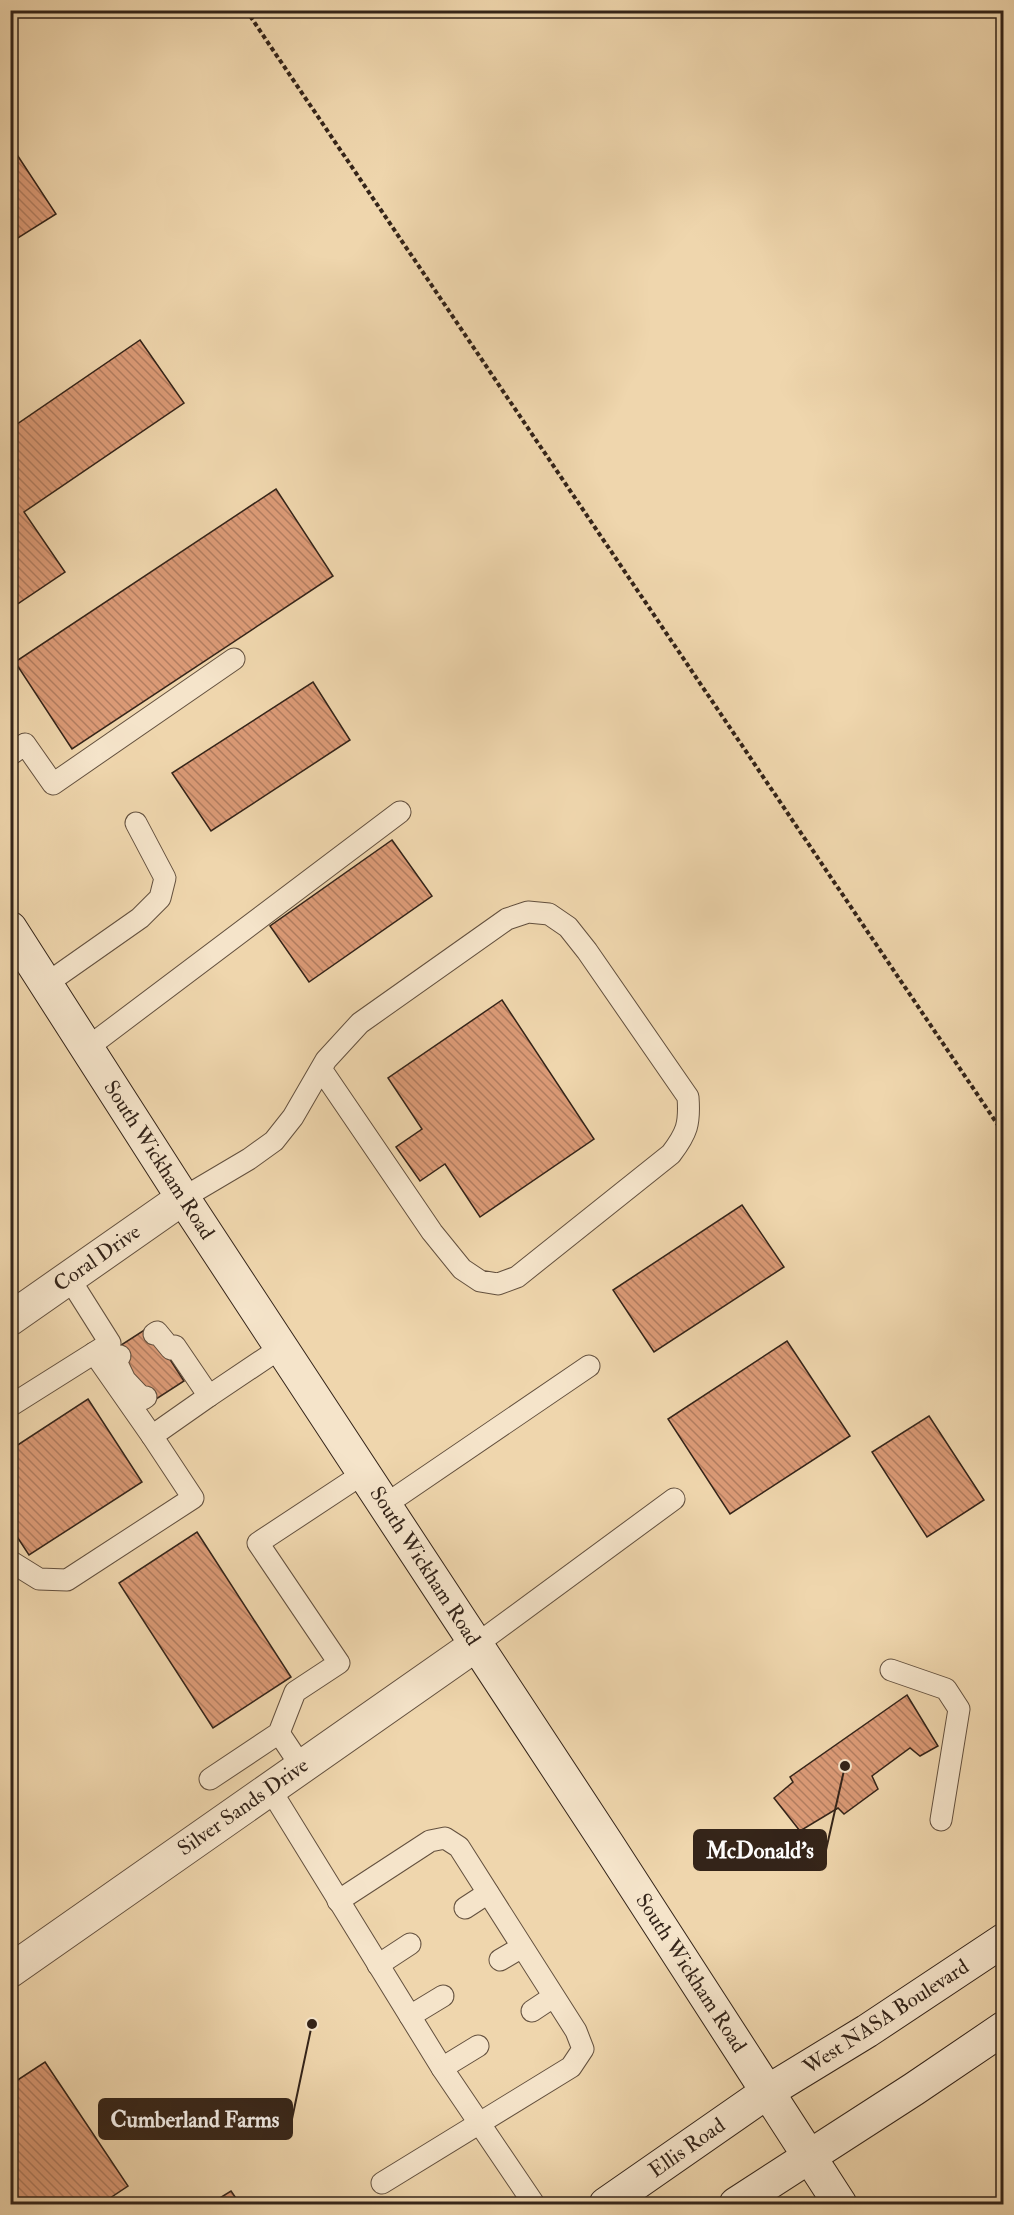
<svg xmlns="http://www.w3.org/2000/svg" width="1014" height="2215" viewBox="0 0 1014 2215" font-family="'IM FELL Double Pica',serif">
  <style>
    .building { fill: url(#building-back-hatch); stroke: #342419; stroke-width: 1.5 }
    .lines { fill: none; stroke-linecap: round; stroke-linejoin: round }
    .service-casing { stroke: #63503e; stroke-width: 23 }
    .minor-casing { stroke: #63503e; stroke-width: 35 }
    .secondary-casing { stroke: #342419; stroke-width: 35 }
    .path { stroke: #342419; stroke-width: 4; stroke-dasharray: 4.5 3; stroke-linecap: butt }
    .service { stroke: #f5e4ca; stroke-width: 21 }
    .minor { stroke: #f5e4ca; stroke-width: 33 }
    .secondary { stroke: #f5e4ca; stroke-width: 33 }
    .labels { text-anchor: middle; dominant-baseline: central; stroke-width: 5; stroke-linejoin: round; paint-order: stroke }
    .street-label { font-size: 21px; fill: #342419; stroke: #f5e4ca }
    .leader { fill: none; stroke: #342419; stroke-width: 2 }
    .callout-dot { fill: #342419; stroke: #f5e4ca; stroke-width: 2 }
    .callout { fill: #342419; stroke: #342419; stroke-width: 2 }
    .callout-label { font-size: 22px; text-anchor: middle; font-weight: bold; fill: #fff }
  </style>
  <defs>
    <pattern id="building-back-hatch" width="6" height="6" patternUnits="userSpaceOnUse" patternTransform="scale(1.5)"><rect width="6" height="6" fill="#db9a76"/><path d="M-1 5l2 2M0 0l6 6M5-1l2 2" fill="none" stroke="#b27d60"/></pattern>
  </defs>
  <rect width="100%" height="100%" fill="#efd6ad"/>
  <filter id="stains"><feTurbulence type="fractalNoise" baseFrequency=".00333" numOctaves="4"/><feColorMatrix values="0 0 0 0 .2 0 0 0 0 .09 0 0 0 0 .02 0 0 0 .5 -.17"/></filter>
  <radialGradient id="worn" r=".72"><stop offset=".6" stop-color="#630" stop-opacity="0"/><stop offset="1" stop-color="#630" stop-opacity=".3"/></radialGradient>
  <!-- building -->
  <g class="building">
    <path d="M10,144L56,214L10,243Z"/>
    <path d="M140,340L184,403L24,512L65,572L10,609V429Z"/>
    <path d="M276,489L333,576L72,749L15,662Z"/>
    <path d="M313,682L350,740L211,831L172,773Z"/>
    <path d="M392,840L432,896L309,982L270,926Z"/>
    <path d="M502,1000L594,1139L480,1217L445,1164L420,1181L396,1147L422,1129L388,1078Z"/>
    <path d="M742,1205L784,1267L654,1352L613,1290Z"/>
    <path d="M149,1327L184,1381L150,1403L115,1349Z"/>
    <path d="M787,1341L850,1436L730,1514L668,1419Z"/>
    <path d="M88,1399L142,1482L29,1555L10,1526V1450Z"/>
    <path d="M929,1416L984,1500L927,1537L872,1452Z"/>
    <path d="M197,1532L291,1677L213,1728L119,1583Z"/>
    <path d="M907,1695L938,1746L920,1756L910,1748L872,1776L878,1789L844,1814L838,1808L800,1831L774,1798L793,1782L790,1777Z"/>
    <path d="M45,2062L128,2186L101,2204H10V2085Z"/>
    <path d="M231,2191L240,2204H210Z"/>
  </g>
  <g class="lines">
    <defs>
      <g id="service">
        <path d="M10,755L25,744L53,784L234,659"/>
        <path d="M46,984L140,918L160,898L165,878L136,823"/>
        <path d="M87,1048L400,812"/>
        <path d="M183,1198L249,1159L274,1141L293,1117L326,1060L360,1023L507,919L528,912L549,914L568,927L587,951L688,1097C690,1124 687,1133 671,1154L517,1277L498,1284L480,1281L462,1269L432,1232L321,1069"/>
        <path d="M94,1353L152,1436L209,1396L175,1346L171,1349L157,1332L154,1334"/>
        <path d="M120,1356L115,1359L125,1380L143,1399L146,1397"/>
        <path d="M209,1396L282,1347"/>
        <path d="M10,1406L110,1343L69,1278"/>
        <path d="M385,1505L589,1366"/>
        <path d="M10,1561L39,1579L67,1580L193,1498L152,1436"/>
        <path d="M477,1644L674,1499"/>
        <path d="M891,1670L946,1689L959,1709L941,1820"/>
        <path d="M279,1733L301,1766"/>
        <path d="M210,1779L279,1733L295,1692L339,1663L258,1543L364,1473"/>
        <path d="M270,1789L442,2068L534,2204"/>
        <path d="M338,1901L430,1841L445,1838L459,1847L576,2031L583,2049L571,2067L382,2183"/>
        <path d="M465,1908L488,1893"/>
        <path d="M500,1960L522,1947"/>
        <path d="M378,1965L410,1944"/>
        <path d="M532,2011L553,1997"/>
        <path d="M410,2016L443,1996"/>
        <path d="M442,2068L478,2046"/>
      </g>
      <g id="minor">
        <path d="M10,1319L183,1198"/>
        <path d="M10,1971L477,1644"/>
      </g>
      <g id="secondary">
        <path d="M10,928L183,1198L608,1845L840,2204"/>
        <path d="M606,2204L767,2092L867,2031L1004,1940"/>
        <path d="M736,2204L914,2089L1004,2028"/>
      </g>
    </defs>
    <!-- service casing -->
    <use href="#service" class="service-casing"/>
    <!-- minor casing -->
    <use href="#minor" class="minor-casing"/>
    <!-- secondary casing -->
    <use href="#secondary" class="secondary-casing"/>
    <!-- path -->
    <path class="path" d="M246,10L1004,1134"/>
    <!-- service -->
    <use href="#service" class="service"/>
    <!-- minor -->
    <use href="#minor" class="minor"/>
    <!-- secondary -->
    <use href="#secondary" class="secondary"/>
  </g>
  <g class="labels">
    <!-- street labels -->
    <g class="street-label">
      <text transform="translate(159 1160) rotate(57)">South Wickham Road</text>
      <text transform="translate(97 1258) rotate(-35)">Coral Drive</text>
      <text transform="translate(425 1566) rotate(57)">South Wickham Road</text>
      <text transform="translate(243 1807) rotate(-35)">Silver Sands Drive</text>
      <text transform="translate(691 1973) rotate(57)">South Wickham Road</text>
      <text transform="translate(886 2017) rotate(-33)">West NASA Boulevard</text>
      <text transform="translate(687 2148) rotate(-35)">Ellis Road</text>
    </g>
  </g>
  <!-- callouts -->
  <path class="leader" d="M845 1766L826 1850M312 2024L292 2119"/>
  <g class="callout-dot">
    <circle cx="845" cy="1766" r="6"/>
    <circle cx="312" cy="2024" r="6"/>
  </g>
  <g class="callout">
    <rect x="694" y="1830" width="132" height="40" rx="6"/>
    <rect x="99" y="2099" width="193" height="40" rx="6"/>
  </g>
  <g class="callout-label">
    <text x="760" y="1858">McDonald's</text>
    <text x="195" y="2127">Cumberland Farms</text>
  </g>
  <!-- margin -->
  <rect width="1014" height="2215" fill="none" stroke="#efd6ad" stroke-width="36"/>
  <rect x="12" y="12" width="990" height="2191" fill="none" stroke="#342419" stroke-width="3"/>
  <rect x="18" y="18" width="978" height="2179" fill="none" stroke="#342419" stroke-width="1.5"/>
  <rect width="100%" height="100%" filter="url(#stains)"/>
  <rect width="100%" height="100%" fill="url(#worn)"/>
</svg>
